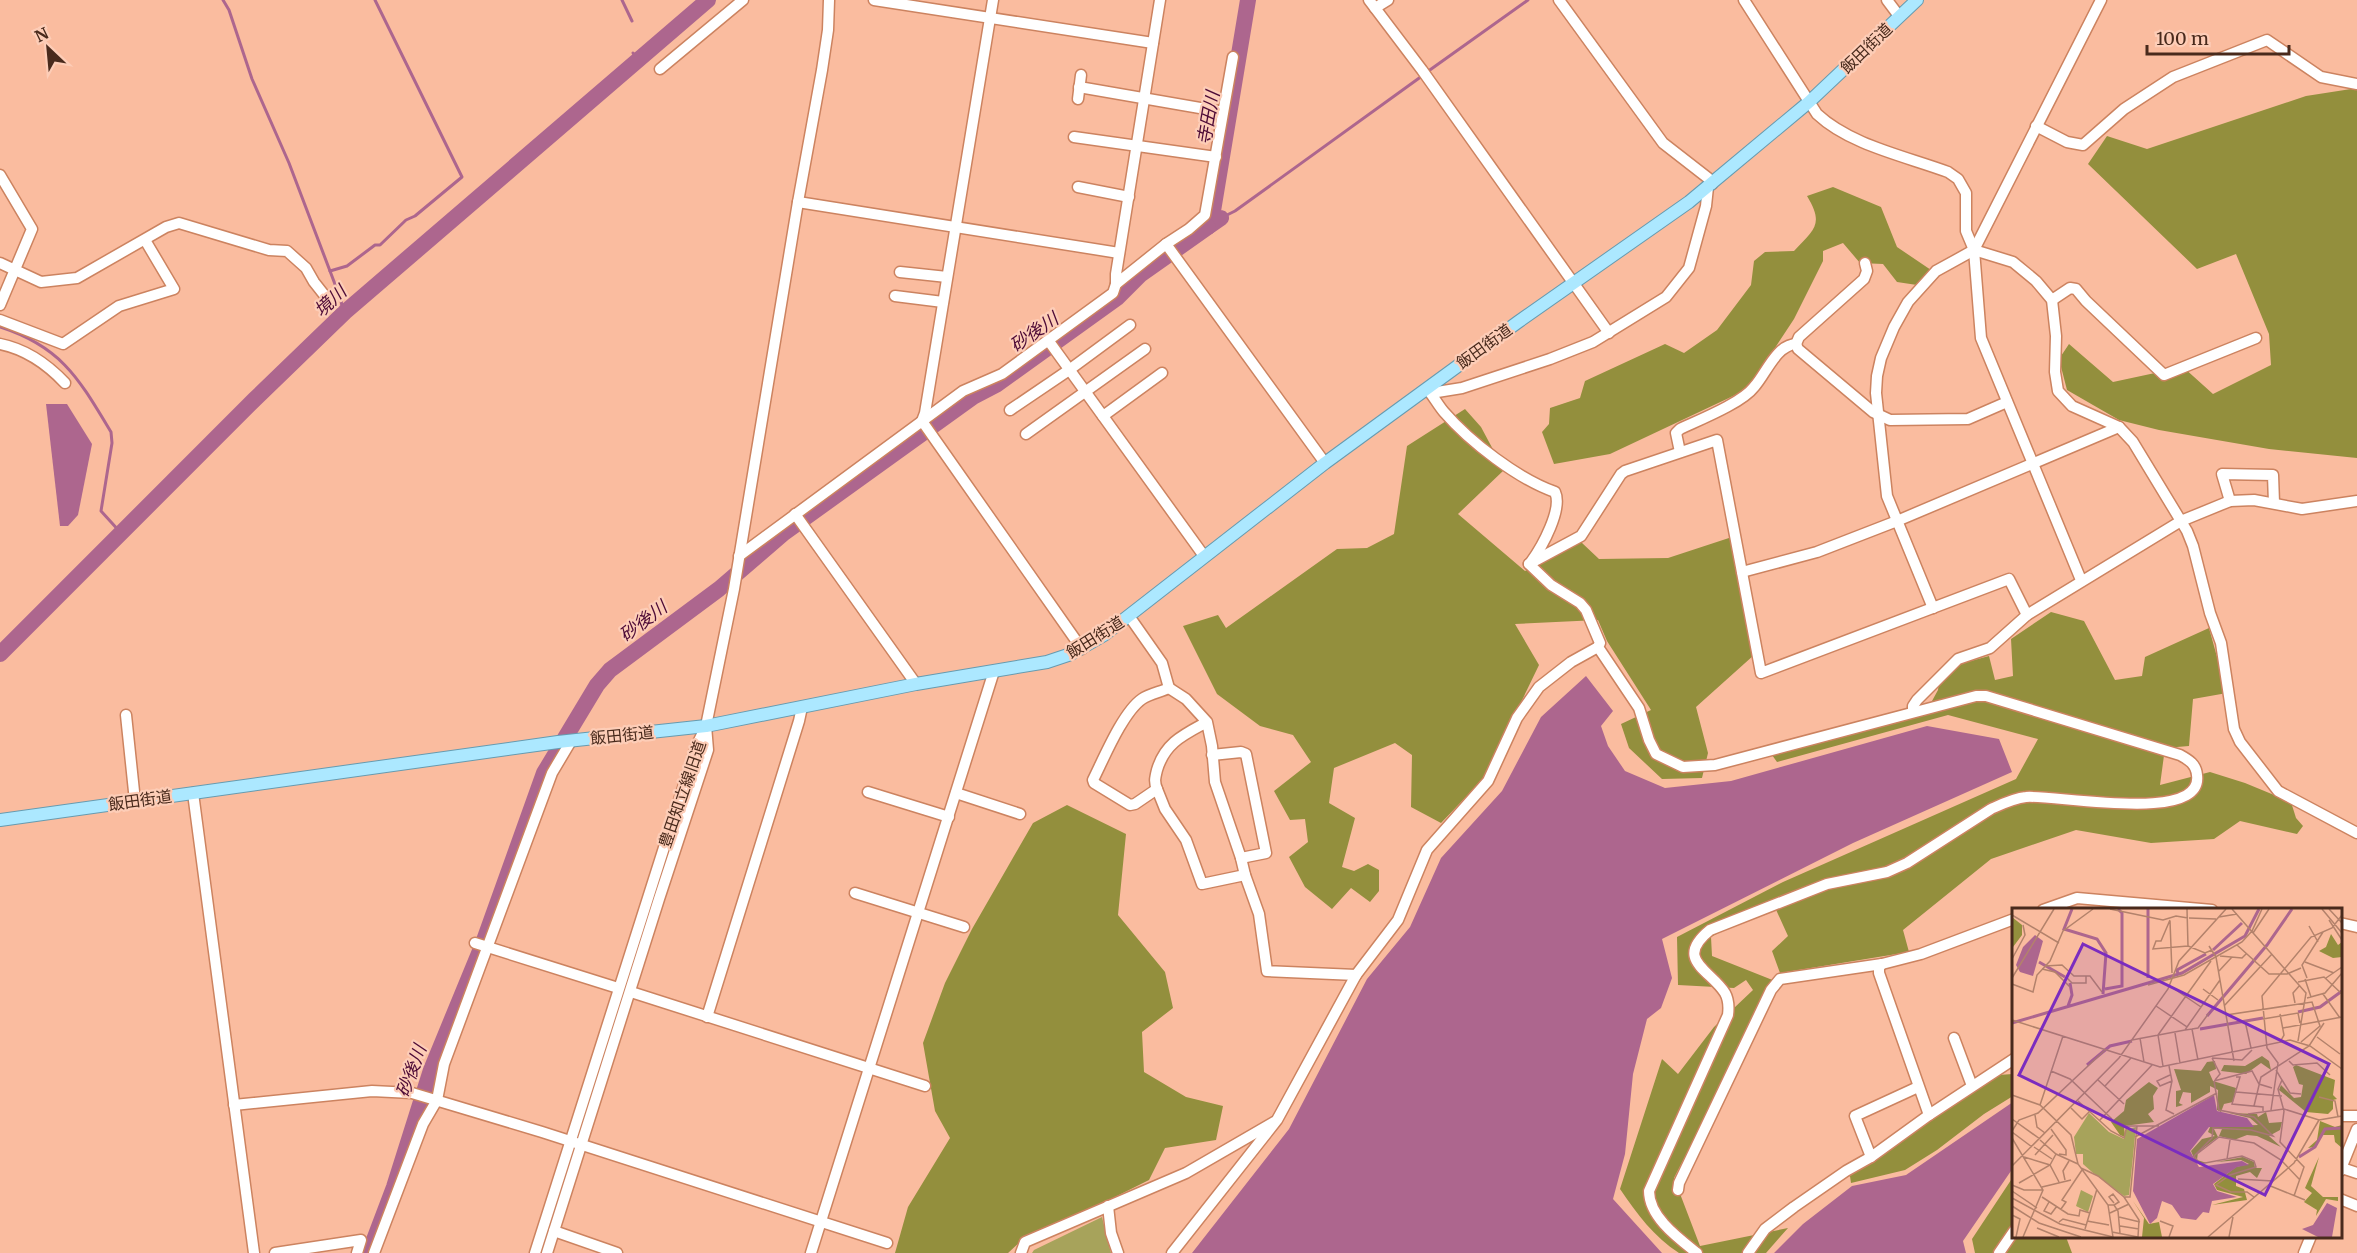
<svg xmlns="http://www.w3.org/2000/svg" width="2357" height="1253" viewBox="0 0 2357 1253" font-family="Merriweather,'Noto Sans JP',serif">
  <style>
    .green { fill: #a7a35b }
    .forest { fill: #938f3d }
    .water { fill: #ad668e }
    .lines { fill: none; stroke-linecap: round; stroke-linejoin: round }
    .stream { stroke: #ad668e; stroke-width: 3 }
    .river { stroke: #ad668e; stroke-width: 16 }
    .minor-casing { stroke: #cc8360; stroke-width: 13 }
    .major-casing { stroke: #669bb0; stroke-width: 14 }
    .minor { stroke: #fff; stroke-width: 10 }
    .major { stroke: #ace8ff; stroke-width: 12 }
    .labels { text-anchor: middle; dominant-baseline: central; stroke-width: 4.5; stroke-linejoin: round; paint-order: stroke }
    .street-label { font-size: 16px; fill: #492a1c; stroke: #fdcdb7 }
    .water-label { font-size: 18px; font-style: italic; fill: #4d0a36; stroke: #fdcdb7 }
    .inset-river { fill: none; stroke: #ad668e; stroke-width: 3 }
    .inset-road { fill: none; stroke: #b3826b; stroke-width: 1.5 }
    .view { fill: #7b2cbf; fill-opacity: 0.15; stroke: #7b2cbf; stroke-width: 3 }
    .inset-edge { fill: none; stroke: #492a1c; stroke-width: 3 }
  </style>
  <rect width="100%" height="100%" fill="#fabc9f"/>
  <!-- green -->
  <path class="green" d="M1102,1217L1111,1253H1032L1034,1250Z"/>
  <!-- forest -->
  <g class="forest">
    <path d="M2351,89L2357,90V458L2269,449L2159,430L2119,420L2067,390L2059,359L2069,344L2113,382L2183,367L2213,394L2271,365L2269,334L2236,254L2197,269L2088,164L2107,136L2147,149L2306,96Z"/>
    <path d="M1833,187L1881,207L1897,247L1931,270L1917,285L1897,282L1883,264L1860,263L1843,243L1823,251V261L1794,319L1748,389L1610,454L1554,464L1542,432L1549,424L1550,408L1580,398L1585,381L1665,344L1684,353L1717,330L1751,285L1754,261L1765,252L1794,251C1815,229 1824,224 1807,196Z"/>
    <path d="M1465,409L1481,427L1504,470L1458,514L1525,571L1581,542L1599,559L1668,558L1732,537L1754,655L1696,707L1708,753L1702,778L1662,779L1629,748L1621,724L1651,710L1607,641L1598,620L1515,624L1539,665L1485,777L1441,823L1411,807L1412,755L1395,743L1334,768L1329,803L1355,818L1342,867L1354,871L1368,864L1379,870V891L1370,902L1351,888L1332,909L1305,887L1289,857L1308,842L1305,819L1290,820L1274,791L1311,762L1293,735L1260,726L1217,694L1183,626L1218,615L1226,628L1337,549L1367,548L1394,534L1407,446Z"/>
    <path d="M2051,612L2084,621L2115,680L2142,676L2145,657L2209,628L2227,693L2193,699L2189,746L2165,748L2160,785L2210,772L2245,783L2291,802L2296,818L2303,826L2297,834L2240,821L2214,839L2151,843L2076,830L1991,859L1903,930L1909,952L1780,973L1772,951L1788,936L1773,903L1711,937L1712,956L1775,981L1674,1178L1700,1246L1788,1228L1766,1253H1679C1654,1237 1637,1214 1620,1189L1662,1059L1678,1074L1714,1027L1753,990L1746,980L1734,988L1678,985L1677,937L1783,882L2016,779L2038,739L1948,715L1777,762L1772,755L1926,712L1938,690L1941,669L1989,656L1995,680L2013,676L2011,639Z"/>
    <path d="M1067,805L1126,834L1118,915L1165,972L1173,1008L1142,1032L1144,1072L1186,1097L1223,1106L1216,1140L1165,1148L1149,1180L1091,1209L1022,1240L1008,1253H895L908,1207L950,1138L935,1111L923,1043L945,983L972,929L1033,823Z"/>
    <path d="M2013,1074V1096L1984,1114L1937,1150L1905,1170L1851,1183L1850,1176L1998,1075Z"/>
    <path d="M2013,1177L2014,1236L2066,1237L2072,1253H1975L1972,1239Z"/>
  </g>
  <!-- water -->
  <g class="water">
    <path d="M46,404H67L92,444L78,515L68,526H60Z"/>
    <path d="M1586,676L1613,711L1601,726L1608,746L1625,771L1665,788L1731,781L1927,726L1999,739L2012,772L1853,843L1662,939L1672,978L1661,1008L1647,1019L1633,1074L1625,1154L1613,1199L1662,1253H1192L1289,1129L1367,979L1410,927L1441,858L1502,791L1541,717Z"/>
    <path d="M2013,1102V1168L1963,1241L1966,1253H1774L1803,1224L1852,1186L1906,1175Z"/>
  </g>
  <g class="lines">
    <!-- stream -->
    <g class="stream">
      <path d="M223,0L229,10L252,79L289,163L341,300L343,314"/>
      <path d="M622,0L632,21"/>
      <path d="M633,53L639,60"/>
      <path d="M1427,72L1528,0"/>
      <path d="M1221,218L1235,211L1422,76"/>
      <path d="M330,271L347,266L375,245H380L406,220L415,216L462,177L375,0"/>
      <path d="M0,327C62,347 79,379 111,432L112,443L101,511L121,533"/>
    </g>
    <!-- river -->
    <g class="river">
      <path d="M1221,218L1208,227L1212,217L1248,0"/>
      <path d="M0,654L255,399L345,312L708,0"/>
      <path d="M369,1253L394,1187L431,1070L482,946L544,773L597,685L610,670L719,589L784,533L973,397L996,385L1117,298L1140,275L1208,227"/>
    </g>
    <defs>
      <g id="minor">
        <path d="M874,0L1153,43"/>
        <path d="M993,0L925,413L922,421L1082,649"/>
        <path d="M1160,0L1116,274V284L1166,244L1325,463"/>
        <path d="M1369,0L1422,70L1609,333"/>
        <path d="M1559,0L1663,143L1708,178L1712,184"/>
        <path d="M1744,0L1817,114C1850,145 1905,156 1948,172L1958,179L1966,193V231L1974,250L1981,338L2081,580"/>
        <path d="M1887,0L1899,16"/>
        <path d="M1375,8L1388,0"/>
        <path d="M660,69L743,0"/>
        <path d="M1079,87L1223,112"/>
        <path d="M1078,99L1081,75"/>
        <path d="M2036,126L2067,142L2083,145L2124,109L2173,77L2267,40L2321,77L2357,84"/>
        <path d="M1074,137L1216,157"/>
        <path d="M0,175L32,229L0,305"/>
        <path d="M1078,187L1129,197"/>
        <path d="M798,202L1119,253"/>
        <path d="M1166,244L1189,229L1205,215L1233,57"/>
        <path d="M1974,250L2013,262L2036,281L2052,300L2056,336L2055,372L2058,391L2072,406L2119,427L2133,442L2187,531L2193,546L2210,613L2221,643L2234,729L2240,742L2278,791L2357,833"/>
        <path d="M0,263L41,282L77,278L166,227L179,223L269,250L287,251L306,268L314,282L329,301"/>
        <path d="M900,272L947,277"/>
        <path d="M895,296L943,302"/>
        <path d="M2052,300L2070,288L2076,289L2086,301L2164,375L2256,338"/>
        <path d="M0,320L63,344L119,306L174,289L145,240"/>
        <path d="M1048,340L1204,556"/>
        <path d="M0,344C25,349 48,365 65,383"/>
        <path d="M1796,344L1799,337L1864,279L1867,271L1865,263"/>
        <path d="M1428,390C1434,397 1438,405 1444,412C1470,442 1518,479 1555,492C1563,509 1542,547 1531,562"/>
        <path d="M1431,393L1462,388L1550,359L1593,342L1666,297L1689,268L1706,206L1708,187"/>
        <path d="M1010,410L1069,370L1130,325"/>
        <path d="M1103,416L1162,373"/>
        <path d="M1026,434L1145,349"/>
        <path d="M1680,452L1676,433L1680,429C1699,420 1742,403 1754,387C1766,374 1776,345 1796,344L1798,349L1873,412L1890,420L1968,419L2007,402"/>
        <path d="M2230,501L2222,474L2273,475L2274,503"/>
        <path d="M795,514L916,684"/>
        <path d="M739,556L963,391L1002,374L1113,293L1116,284"/>
        <path d="M1529,564L1551,585L1580,603L1586,610L1600,643L1598,647L1639,708L1649,740L1656,754L1683,767L1715,765L1976,696H1986L2180,755C2189,760 2196,764 2197,775C2204,825 2053,794 2026,797C2014,798 2002,804 1991,809L1907,863L1887,872L1827,884L1710,930C1673,960 1711,970 1725,993C1729,1000 1729,1007 1728,1015L1649,1191C1649,1217 1678,1238 1697,1253"/>
        <path d="M1529,564L1581,536L1621,474L1625,471L1717,440L1761,673L2009,579L2027,615"/>
        <path d="M1742,572L1817,552L1897,521L2119,427"/>
        <path d="M1933,608L1887,496L1876,393L1877,376L1881,358L1894,327L1908,302L1936,271L1974,250L2101,0"/>
        <path d="M1129,616L1162,663L1169,688"/>
        <path d="M1913,712V706L1917,700L1958,659L1990,648L2027,615L2181,521L2230,501L2254,500L2302,509L2357,501"/>
        <path d="M126,715L135,801"/>
        <path d="M1207,722C1183,735 1165,743 1157,770C1155,778 1154,782 1157,789L1135,804L1130,805L1094,783L1093,780C1104,758 1123,712 1142,699C1149,694 1160,692 1169,688L1186,699L1207,722L1212,746L1215,782L1241,858L1245,875L1259,914L1267,971L1356,975"/>
        <path d="M1212,755L1241,752L1246,754L1266,853L1241,858"/>
        <path d="M1157,789L1165,809L1186,840L1202,884L1245,875"/>
        <path d="M868,792L949,817"/>
        <path d="M193,793L254,1253"/>
        <path d="M956,793L1020,814"/>
        <path d="M855,893L964,927"/>
        <path d="M2043,910L2077,898L2212,910"/>
        <path d="M2340,923L2357,927"/>
        <path d="M475,943L618,988"/>
        <path d="M1882,964L1879,967V973L1929,1115"/>
        <path d="M631,992L925,1086"/>
        <path d="M707,1017L799,721L802,707"/>
        <path d="M1954,1038L1972,1086"/>
        <path d="M234,1105L372,1091L412,1093L542,1132L887,1243"/>
        <path d="M2340,1116H2357"/>
        <path d="M1871,1157L1855,1116L1918,1087"/>
        <path d="M2342,1168L2357,1173"/>
        <path d="M2340,1171L2357,1129"/>
        <path d="M1678,1190L1679,1183L1771,990L1780,979L1882,964L1921,954L2014,919"/>
        <path d="M2340,1199L2357,1206"/>
        <path d="M1108,1206L1111,1233L1118,1253"/>
        <path d="M554,1231L617,1253"/>
        <path d="M275,1253L361,1240L357,1253"/>
        <path d="M374,1253L423,1124L437,1100L444,1064L552,773L571,741"/>
        <path d="M535,1253L696,747L706,726L734,589L798,202L822,70L828,30L829,0"/>
        <path d="M547,1253L659,899L708,750L706,726"/>
        <path d="M811,1253L994,671"/>
        <path d="M1021,1253L1025,1242L1186,1173L1274,1122"/>
        <path d="M1172,1253L1277,1120L1356,975L1398,920L1427,850L1488,781L1517,718L1539,687L1571,662L1598,647"/>
        <path d="M1748,1253L1765,1229L1794,1207L1846,1171L1871,1157L1929,1115L2014,1059"/>
        <path d="M1999,1253L2014,1231"/>
        <path d="M2304,1253L2311,1236"/>
      </g>
      <path id="major" d="M0,820L558,742L706,726L916,684L1047,662L1071,654L1104,635L1325,463L1518,322L1689,202L1809,102L1917,0"/>
    </defs>
    <!-- minor casing -->
    <use href="#minor" class="minor-casing"/>
    <!-- major casing -->
    <use href="#major" class="major-casing"/>
    <!-- minor -->
    <use href="#minor" class="minor"/>
    <!-- major -->
    <use href="#major" class="major"/>
  </g>
  <g class="labels">
    <!-- street labels -->
    <g class="street-label">
      <text transform="translate(1866 48) rotate(-44)">飯田街道</text>
      <text transform="translate(1484 346) rotate(-36)">飯田街道</text>
      <text transform="translate(1095 637) rotate(-32)">飯田街道</text>
      <text transform="translate(622 735) rotate(-6)">飯田街道</text>
      <text transform="translate(682 794) rotate(-71)">豊田知立線旧道</text>
      <text transform="translate(140 800) rotate(-8)">飯田街道</text>
    </g>
    <!-- water labels -->
    <g class="water-label">
      <text transform="translate(1208 118) rotate(-80)">寺田川</text>
      <text transform="translate(330 301) rotate(-43)">境川</text>
      <text transform="translate(1034 332) rotate(-35)">砂後川</text>
      <text transform="translate(643 621) rotate(-37)">砂後川</text>
      <text transform="translate(411 1071) rotate(-70)">砂後川</text>
    </g>
  </g>
  <!-- overview -->
  <g transform="translate(2012 908)">
    <rect width="330" height="330" fill="#fabc9f"/>
    <path d="M77,205L97,224L112,231L113,222L124,219L117,287L112,288L80,264L71,256V246H64L62,229ZM69,282L81,288L76,304L64,298Z" fill="#a7a35b"/>
    <path d="M0,9L10,17V27L1,39ZM319,26L326,37L330,34V49L321,50L307,43L314,39ZM250,148L257,153L259,162L249,155L234,166L209,163L212,157L233,158ZM203,153L204,161L197,164L201,173L224,180L221,194L212,196L209,204L205,202L206,182L198,178V184L179,195V185L171,184L167,195L171,197L164,199V183L169,182L162,161L189,163L195,154ZM284,157L323,172L321,187L325,191L321,192V201L316,206L294,204L267,182L269,177L282,190L289,189L291,177L287,176L281,159ZM137,174L146,180L141,188L142,201L136,206L142,214L112,218L113,229L108,227L99,214L112,203L114,192ZM254,204L257,215L270,214L268,222L257,228L269,239L245,228L235,227L222,232L207,228L210,221H202L206,229L186,244L185,252L195,255H184L179,243L190,231L203,228L196,224L198,219L246,217L238,210L217,205L245,206L246,209ZM308,213L323,219L330,217V240L323,234L322,227H311L302,239L296,240L305,232ZM231,249L242,254L243,260H250L245,270L238,264L224,268V278L232,281L235,292L200,297L231,289L205,282L202,276L224,259L237,256L229,252L204,254ZM307,249L299,278L311,289H326V293L314,291L304,308L305,302L292,294L300,285L293,280ZM121,293L137,316L147,314L150,329H130L132,310Z" fill="#938f3d"/>
    <path d="M23,27L31,33L21,68L8,64L4,57L11,39ZM202,187L205,203L235,210L242,219H197L178,243L187,259L230,253L237,257L225,259L201,276L205,283L225,289L200,293L197,305L191,304L184,312L169,310L160,297L150,293L145,310L138,316L121,283L125,231ZM315,295L325,300L320,329H306L290,321L301,317Z" fill="#ad668e"/>
    <path class="inset-river" d="M60,1L52,21L85,31L94,45L91,86M136,1V70M201,42L230,15M27,54L53,69M166,66L165,62L194,46M93,81L110,78V5L106,1M56,98L60,87L58,75M286,104L308,99L330,83M195,108L255,37L280,1M0,115L170,65L233,28L247,1M188,121L251,110M75,157L98,138L120,133M287,249L303,239L313,221L330,220"/>
    <path class="inset-road" d="M98,1L151,12L164,8L176,10M175,1L176,38L193,45L200,42M220,1L294,85L286,133M310,1L330,25M317,1L330,15M0,7L47,35M207,9L225,6M177,10L204,11M158,12L149,33H144L141,41L176,38M317,12L330,32M158,13L160,65M297,18L306,34M241,25L257,1M225,37L257,66H275L289,60M197,38L204,49L222,153M208,48L230,50L234,46M0,51L13,27L11,17M293,54L322,65M33,58L50,57L62,68H78L90,84M30,61L43,64L58,79M207,63L220,49M54,69L60,75H74V68M0,70L42,1M295,70L290,57L311,24M314,70L330,59M293,71L299,89M286,74L312,69L330,86M0,76L21,84L25,67L38,53L51,23L81,1M136,77L172,67L230,34L240,23L250,1M158,78L189,99M191,81L206,92M311,86L328,110M295,90L313,85L330,65M283,95L281,85L288,77M144,98L175,119L173,122L180,121L186,152M212,98L260,46M268,106L272,127L268,134M214,107L300,94L308,118L289,134M251,111L286,105L288,115M0,112L148,159L278,132L298,138L330,161M233,113L239,140M175,119L208,72M271,120L330,109M180,121L186,120L197,105M163,125L168,155M305,129L328,146M128,130L132,154M120,132L173,122M200,150L230,152L240,142M200,150L208,166L203,172M277,153L281,157L305,155L318,167M151,158L146,127L199,53M157,158L160,173L154,202L162,206M264,162L270,172L266,181L272,203L268,234L292,259L282,288M39,163L58,171L100,211M158,167L145,173L148,178L160,173M224,169H228L220,196L251,199V203M86,172L112,196M270,172L278,185L289,186M202,173L207,202L242,209L261,228L239,222L201,220L200,230L182,248L188,256L230,248L242,253L244,259L218,267L204,277L219,284H235L242,289M202,173L240,163L247,176L260,180M93,178L119,150M224,184L270,188M0,187L28,197L59,227L66,256L96,297L101,329M307,189L323,193L326,209M66,193L99,223L112,230L115,218H147M28,197L51,128M242,198L249,169L297,138L312,115M59,200L70,211L77,204M259,202L266,155L255,140L250,88L299,29L320,20L330,7M236,206L272,201L307,212L330,208M23,207L25,219L33,225M0,211L28,231M87,213L140,157M39,221L54,242V247L47,246M0,223L7,212L26,205L93,142M0,224L20,239M123,229L205,185M0,230L31,282L11,329M28,232L44,246L66,256M22,239L40,251M185,246L207,229L242,235L269,252L288,272M23,247L41,227M12,249L38,257L47,274M215,251L218,232M0,258L107,150L156,81L167,53L214,1M69,260L86,268L112,289L127,312L126,329M226,271L261,273M53,272L51,263L57,253M7,275L38,257L44,246M0,277L12,282H31M256,277L293,292M30,279L59,272M0,283L25,300M30,289L56,306L67,308L68,302L78,305M112,289H118L125,218M0,290L48,316L101,329M37,294L32,303L39,306L45,298M102,295L97,289L101,286L107,294L102,297M96,297H102L106,303L108,325M0,298L27,315L69,329M49,301L54,294L50,292L70,262M98,305L117,296M0,307L8,311L4,329M107,309L128,314M75,313L97,317M148,313L161,318L157,329M47,314L51,311L74,317M108,318L127,321M25,320L47,329M73,321L85,281M100,324L126,329M196,329L282,255L307,212M217,329L221,309"/>
    <path class="view" d="M71,36L317,156L253,287L7,167Z"/>
    <rect width="330" height="330" class="inset-edge"/>
  </g>
  <!-- north arrow -->
  <g transform="translate(48 48) rotate(334)" stroke="#fdcdb7" stroke-width="4.5" paint-order="stroke">
  <path d="M0-4.5L10 22L0 15L-10 22Z" fill="#492a1c"/>
  <text y="-9" font-size="16" font-weight="bold" text-anchor="middle" fill="#492a1c">N</text>
  </g>
  <!-- scale -->
  <path d="M2147 45v9h142v-9" fill="none" stroke="#492a1c" stroke-width="3"/>
  <text x="2156" y="45" font-size="18" fill="#492a1c" stroke="#fdcdb7" stroke-width="4.5" paint-order="stroke">100 m</text>
</svg>
